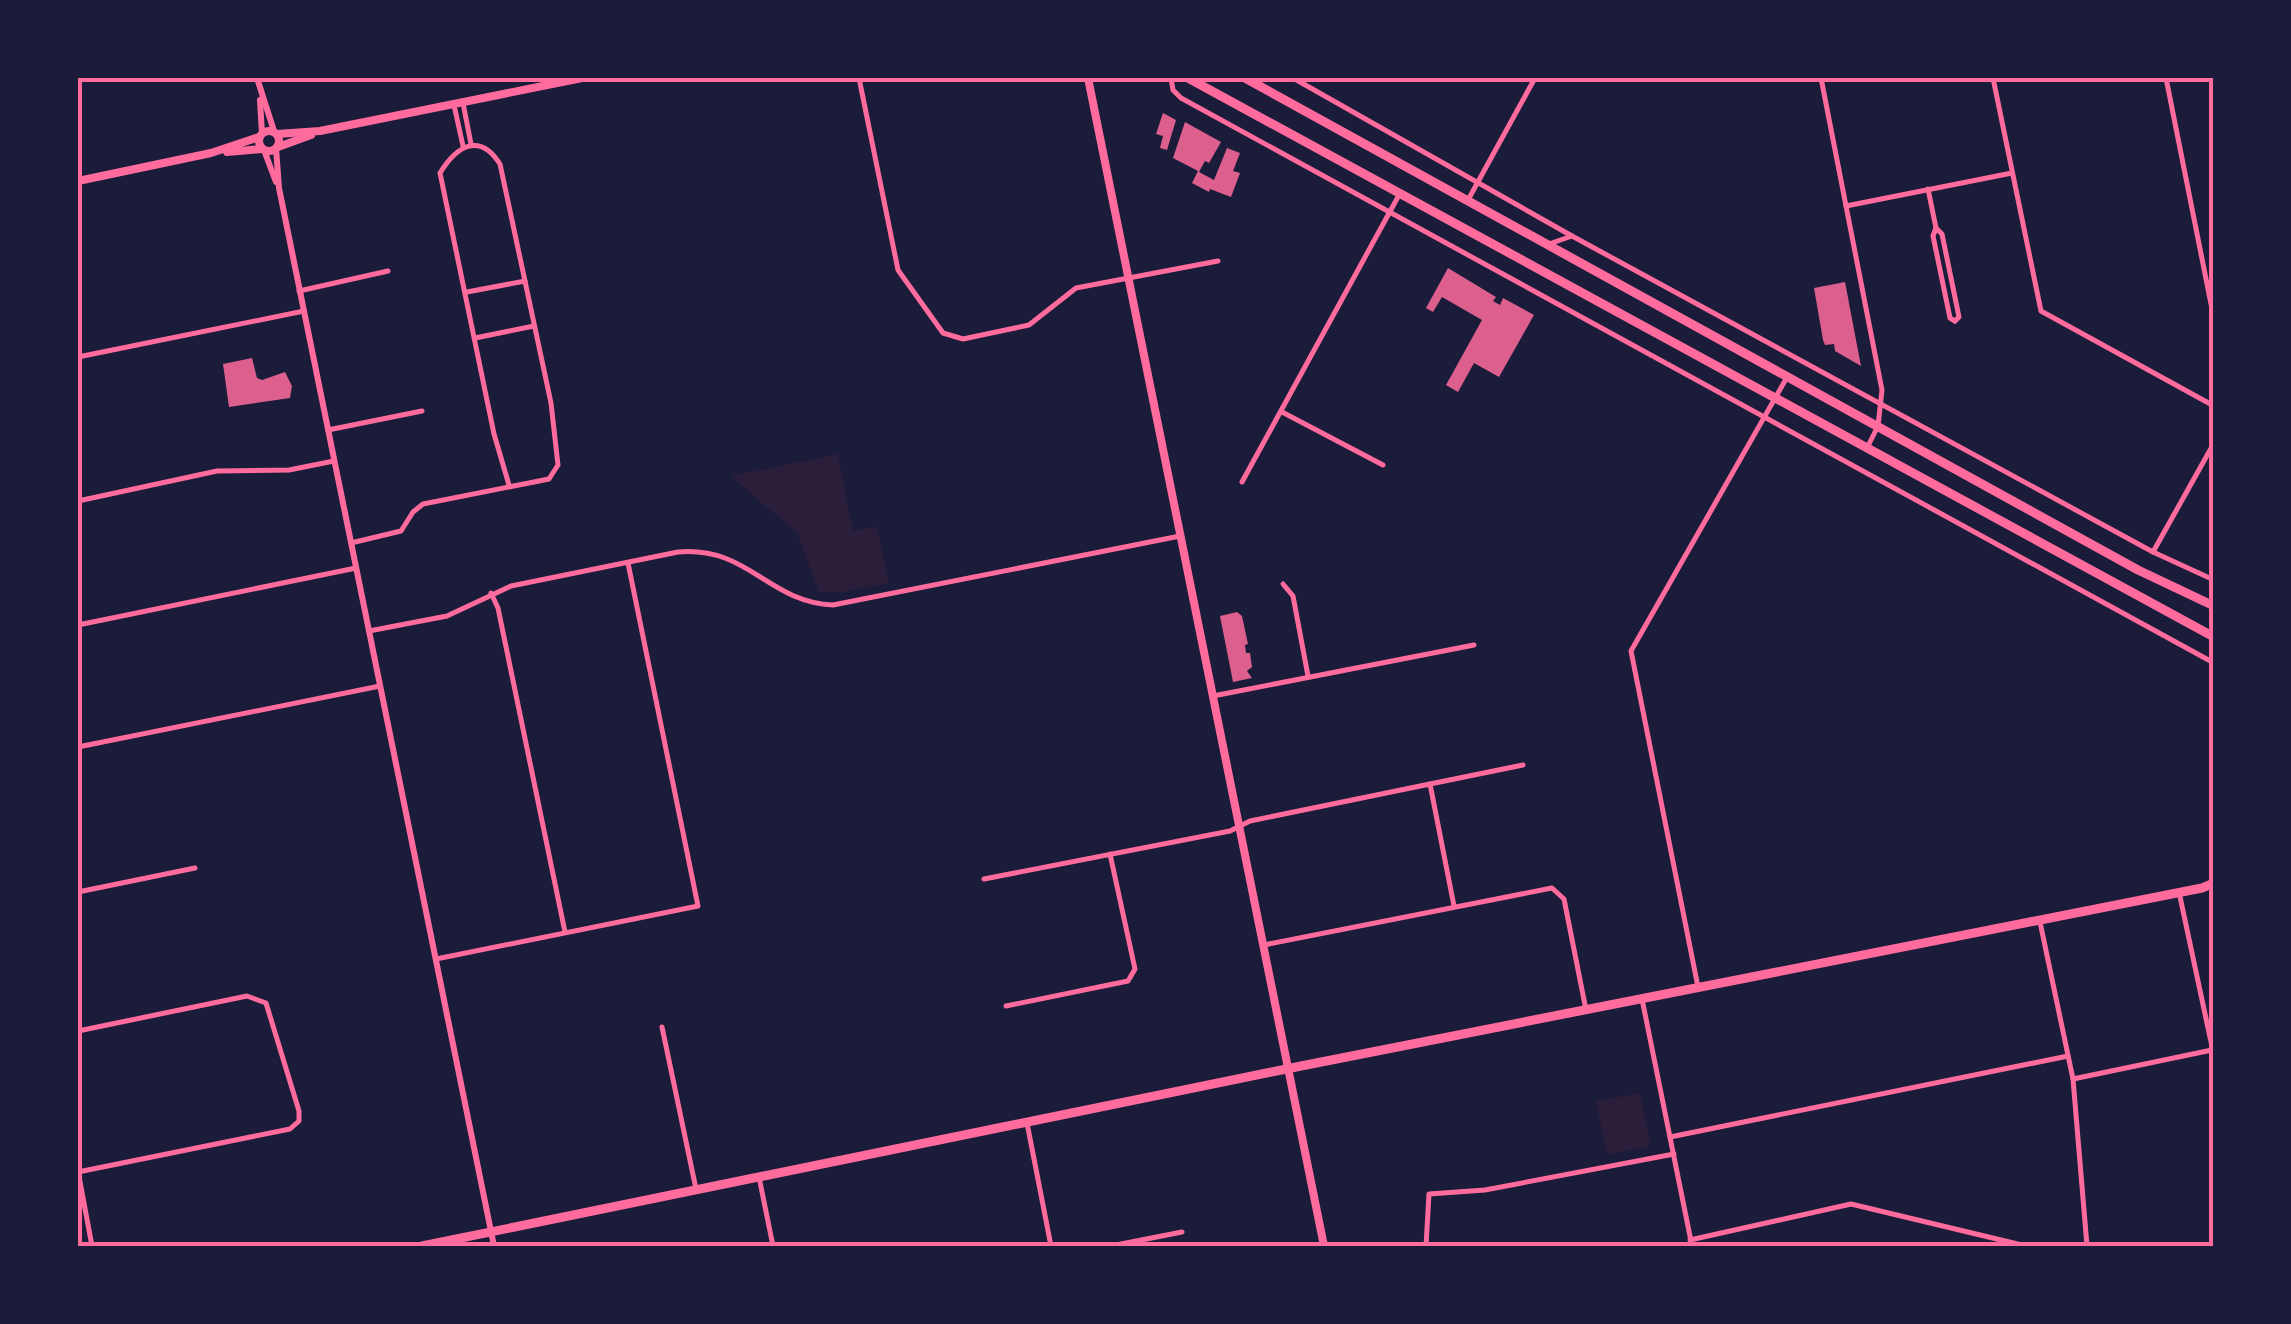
<svg xmlns="http://www.w3.org/2000/svg" width="2291" height="1324" viewBox="0 0 2291 1324" font-family="Ubuntu,sans-serif">
  <style>
    .green { fill: #2a1e3b }
    .building { fill: #dd5f8e }
    .lines { fill: none; stroke-linecap: round; stroke-linejoin: round }
    .minor { stroke: #ff6b9d; stroke-width: 5 }
    .tertiary { stroke: #ff6b9d; stroke-width: 6 }
    .secondary { stroke: #ff6b9d; stroke-width: 8 }
    .primary { stroke: #ff6b9d; stroke-width: 9 }
    .trunk { stroke: #ff6b9d; stroke-width: 9 }
    .neatline { fill: none; stroke: #ff6b9d; stroke-width: 4 }
  </style>
  <rect width="100%" height="100%" fill="#1b1b3a"/>
  <!-- green -->
  <g class="green">
    <path d="M838,454L853,531L877,526L889,583L843,592H819L797,533L731,476Z"/>
    <path d="M1640,1093L1650,1142L1647,1147L1607,1155L1596,1101Z"/>
  </g>
  <!-- building -->
  <g class="building">
    <path d="M1163,113L1176,120L1167,150L1160,148L1163,136L1156,134Z"/>
    <path d="M1185,122L1221,142L1209,163L1205,161L1199,172L1214,180L1227,148L1240,153L1233,171L1240,173L1231,197L1210,189L1209,192L1192,183L1198,171L1173,158Z"/>
    <path d="M1448,268L1496,297L1493,301L1500,305L1503,298L1534,315L1499,377L1474,363L1458,392L1446,385L1482,320L1442,297L1433,312L1426,308Z"/>
    <path d="M1845,282L1856,340L1861,366L1835,351L1834,344L1825,345L1823,340L1814,288Z"/>
    <path d="M252,358L257,378L262,380L285,372L292,386L290,398L229,407L223,364Z"/>
    <path d="M1237,612L1242,616L1248,644L1245,645L1246,653H1250L1252,667L1247,671L1252,678L1233,682L1220,616Z"/>
  </g>
  <g class="lines">
    <!-- minor -->
    <g class="minor">
      <path d="M859,78L898,270L943,333L963,339L1029,325L1076,288L1218,261"/>
      <path d="M1171,78L1173,90L1181,98L2214,663"/>
      <path d="M1293,78L1572,236L2153,552L2214,580"/>
      <path d="M1821,78L1882,390L1878,426L1868,446"/>
      <path d="M1993,78L2041,311L2214,406"/>
      <path d="M2166,78L2214,319"/>
      <path d="M463,103L471,144"/>
      <path d="M454,105L463,146"/>
      <path d="M1928,189L1936,228L1933,236L1950,318L1955,321"/>
      <path d="M1468,200L1535,78"/>
      <path d="M1846,206L2012,173"/>
      <path d="M1936,228L1942,234L1959,317L1955,321"/>
      <path d="M1549,244L1572,236"/>
      <path d="M299,291L388,271"/>
      <path d="M467,292L525,281"/>
      <path d="M475,338L534,326"/>
      <path d="M78,357L304,311"/>
      <path d="M1282,412L1383,465"/>
      <path d="M328,430L422,411"/>
      <path d="M1242,482L1399,195"/>
      <path d="M78,501L217,471L289,470L334,461"/>
      <path d="M351,543L401,531L413,512L423,504L549,479L558,465L551,403L500,164C479,131 456,147 440,173L494,434L509,485"/>
      <path d="M2153,552L2214,443"/>
      <path d="M1283,584L1293,596L1308,676"/>
      <path d="M491,593L498,608L565,932"/>
      <path d="M78,625L356,568"/>
      <path d="M369,631L447,616L511,586L678,552C749,546 767,602 833,605L1180,536"/>
      <path d="M1213,696L1474,645"/>
      <path d="M78,747L380,686"/>
      <path d="M1430,784L1523,765"/>
      <path d="M984,879L1230,831L1250,821L1430,784L1454,906"/>
      <path d="M78,892L195,868"/>
      <path d="M2179,892L2214,1056"/>
      <path d="M2040,922L2073,1079L2087,1246"/>
      <path d="M1264,945L1552,888L1564,899L1586,1010"/>
      <path d="M436,959L698,906L628,563"/>
      <path d="M1698,987L1631,651L1786,379"/>
      <path d="M1642,999L1692,1246"/>
      <path d="M1006,1006L1128,981L1135,969L1110,854"/>
      <path d="M662,1027L696,1189"/>
      <path d="M78,1031L247,996L266,1003L299,1111V1121L290,1129L78,1172"/>
      <path d="M2073,1079L2212,1050"/>
      <path d="M1027,1123L1051,1246"/>
      <path d="M1670,1137L2068,1056"/>
      <path d="M78,1171L92,1246"/>
      <path d="M759,1177L773,1246"/>
      <path d="M1690,1240L1851,1204L2026,1246"/>
      <path d="M1111,1246L1182,1232"/>
      <path d="M1426,1246L1429,1194L1485,1190L1674,1154"/>
    </g>
    <!-- tertiary -->
    <g class="tertiary">
      <path d="M257,78L274,131"/>
      <path d="M260,100L262,134"/>
      <path d="M276,148L279,188L494,1246"/>
      <path d="M264,150L276,182"/>
    </g>
    <!-- secondary -->
    <g class="secondary">
      <path d="M1088,78L1324,1246"/>
      <circle cx="269" cy="141" r="10"/>
      <path d="M277,134L320,131L582,78"/>
      <path d="M278,147L311,135"/>
      <path d="M227,152L262,149"/>
      <path d="M78,181L211,153L259,137"/>
    </g>
    <!-- primary -->
    <path class="primary" d="M422,1246L1301,1066L2202,888L2214,883"/>
    <!-- trunk -->
    <g class="trunk">
      <path d="M1188,78L2214,637"/>
      <path d="M1245,78L2138,570L2214,606"/>
    </g>
  </g>
  <!-- border -->
  <rect width="2291" height="1324" fill="none" stroke="#1b1b3a" stroke-width="160"/>
  <rect x="80" y="80" width="2131" height="1164" class="neatline"/>
</svg>
